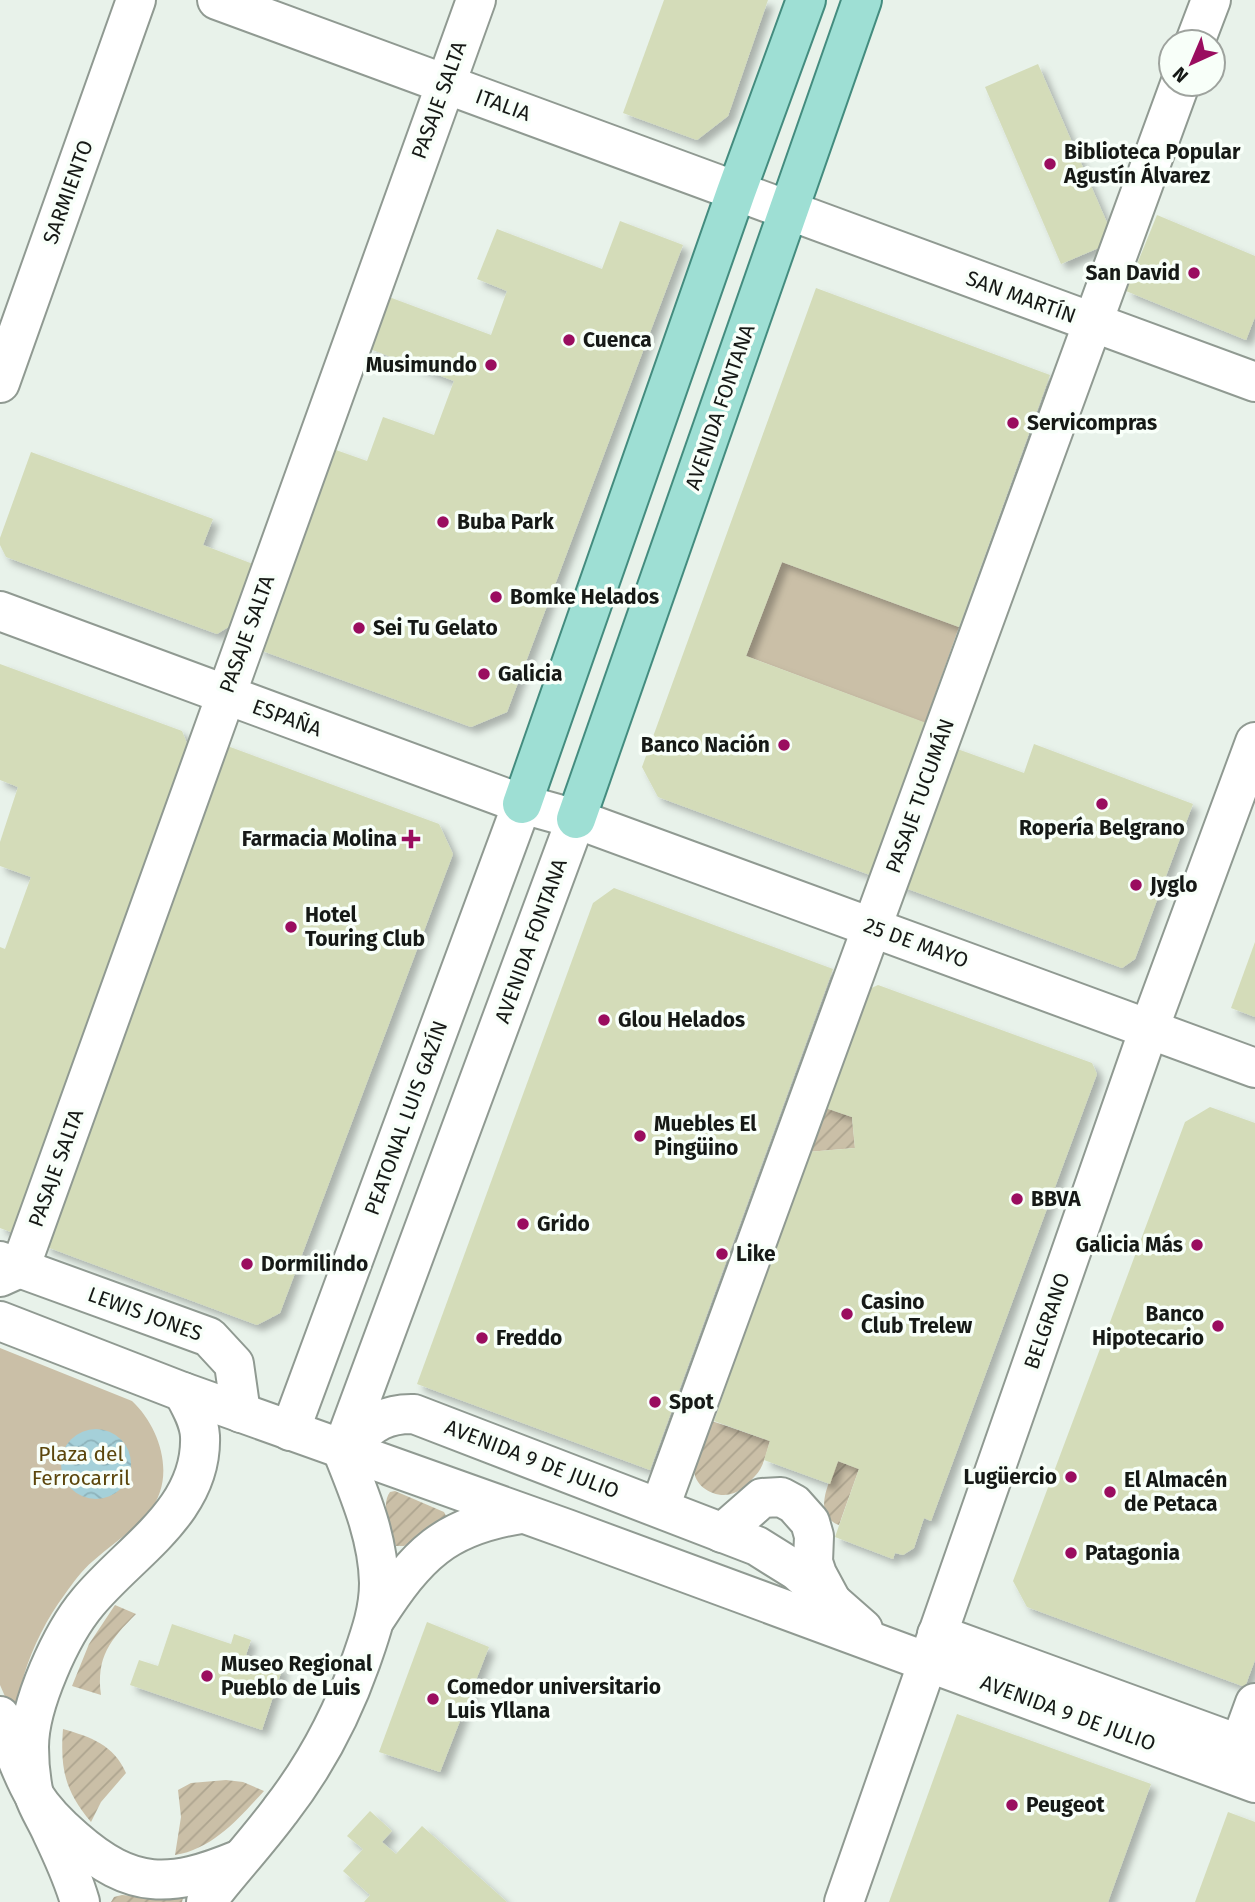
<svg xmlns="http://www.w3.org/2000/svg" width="1255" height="1902" viewBox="0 0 1255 1902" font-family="'Fira Sans',sans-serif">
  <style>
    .green { fill: #cabfa7 }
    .garden { fill: url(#garden-furrows) }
    .water { fill: url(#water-waves) }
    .building { fill: #d4dcb9; filter: url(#shadow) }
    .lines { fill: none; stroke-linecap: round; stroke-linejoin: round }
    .minor-casing { stroke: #909a92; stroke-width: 42 }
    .major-casing { stroke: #448c7f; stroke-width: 42 }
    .minor { stroke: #fff; stroke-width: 38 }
    .major { stroke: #9edfd4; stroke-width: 38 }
    .poi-dot { fill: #9a0d5f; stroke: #f8fff9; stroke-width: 2.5 }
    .labels { text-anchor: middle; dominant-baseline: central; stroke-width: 7; stroke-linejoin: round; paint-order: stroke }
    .street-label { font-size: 21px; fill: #161916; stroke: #f8fff9 }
    .poi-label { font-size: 21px; font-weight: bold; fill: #161916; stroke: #f8fff9; text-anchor: start }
    .park-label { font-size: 21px; fill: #5c460c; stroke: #f8fff9 }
  </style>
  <defs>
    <pattern id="garden-furrows" width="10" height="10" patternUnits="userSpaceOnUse" patternTransform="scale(1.75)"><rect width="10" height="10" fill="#cabfa7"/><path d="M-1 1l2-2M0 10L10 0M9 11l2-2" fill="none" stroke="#ada48f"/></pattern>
    <pattern id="water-waves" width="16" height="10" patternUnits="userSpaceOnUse" patternTransform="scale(1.75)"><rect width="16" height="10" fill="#a5d0d9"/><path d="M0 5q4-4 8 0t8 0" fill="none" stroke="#8db2ba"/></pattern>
    <filter id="shadow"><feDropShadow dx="6" dy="6" stdDeviation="3.5" flood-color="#0004"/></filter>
  </defs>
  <rect width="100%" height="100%" fill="#e8f2ea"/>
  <!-- green -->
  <g class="green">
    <path d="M782,562L959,627L925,723L746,656Z"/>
    <path d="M0,1348L132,1401C160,1427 177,1478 149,1512C133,1531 111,1545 93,1561C82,1570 73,1583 65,1594C47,1618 33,1646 24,1675C20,1689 18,1703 14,1717L0,1685Z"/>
  </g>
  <!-- garden -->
  <g class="garden">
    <path d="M823,1107L852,1117L855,1148L808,1152Z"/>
    <path d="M709,1420L770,1441C766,1453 764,1467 755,1476C749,1483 742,1490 734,1493C717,1500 693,1487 694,1468C695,1455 705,1433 709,1420Z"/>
    <path d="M838,1461L859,1469L839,1525C811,1514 830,1481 838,1461Z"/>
    <path d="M395,1491L444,1512L447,1518L404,1546H396C391,1533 380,1504 390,1492Z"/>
    <path d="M115,1605L136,1614C110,1640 96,1657 101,1695L72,1686L89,1644Z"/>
    <path d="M63,1729C91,1737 114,1745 126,1773L101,1802L91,1822C65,1791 60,1769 63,1729Z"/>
    <path d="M226,1780L243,1782L264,1791C239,1818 213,1849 175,1855L181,1817L178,1790L191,1783Z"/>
    <path d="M122,1895L156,1898L176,1895L183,1898L182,1902H111L114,1897Z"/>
  </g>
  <!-- water -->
  <circle class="water" cx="96" cy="1464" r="35"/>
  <!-- building -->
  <g class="building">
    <path d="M664,0H768L728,116L697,140L623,113Z"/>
    <path d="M1038,64L1115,241L1061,264L985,87Z"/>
    <path d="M1157,215L1255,256V317L1246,340L1126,291Z"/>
    <path d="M620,221L683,245L507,712L471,727L257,649L333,449L367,461L383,417L434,435L454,381L370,349L389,297L491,335L507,291L477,279L497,229L602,269Z"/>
    <path d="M816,288L1050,375L959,627L782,562L746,656L926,723L870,875L658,797L642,767Z"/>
    <path d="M31,452L213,519L203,545L253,564L230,626L217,634L6,557L0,545V538Z"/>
    <path d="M0,664L182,731L188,746L16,1234L0,1228V947L5,949L31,877L0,866V842L18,787L0,780Z"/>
    <path d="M222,744L439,824L453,854L280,1313L257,1325L44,1246Z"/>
    <path d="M1034,744L1193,804L1135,959L1122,968L897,885L949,746L1024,773Z"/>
    <path d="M614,888L833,969L650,1470L417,1384L593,903Z"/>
    <path d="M1255,942V1017L1231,1008Z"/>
    <path d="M878,985L1092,1063L1097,1074L931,1521L924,1518L914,1548L903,1555L895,1553L893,1559L835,1537L859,1469L838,1461L830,1484L764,1460L770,1441L714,1421L808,1152L855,1148L852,1117L823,1107L863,992Z"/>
    <path d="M1210,1107L1255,1123V1660L1245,1687L1027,1607L1013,1581L1185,1122Z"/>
    <path d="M427,1622L489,1647L440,1772L379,1752Z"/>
    <path d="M172,1624L231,1644L234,1634L251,1640L246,1655L283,1667L262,1730L130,1685L139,1660L158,1666Z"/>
    <path d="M957,1714L1151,1784L1108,1902H889Z"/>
    <path d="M370,1811L392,1831L382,1842L396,1854L422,1826L507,1902H364L370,1895L343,1871L363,1849L347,1836Z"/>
    <path d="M1228,1812L1255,1822V1902H1195Z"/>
  </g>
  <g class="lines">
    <defs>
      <g id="minor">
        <path d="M217,0L1255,382"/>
        <path d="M1195,42L1211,0"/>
        <path d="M0,383L136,0"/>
        <path d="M0,611L522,804L576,819L1255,1068"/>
        <path d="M0,1261L209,1337L234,1364L241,1413"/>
        <path d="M0,1277L20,1268L476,0"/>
        <path d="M0,1321L183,1392L567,1529L1255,1783"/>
        <path d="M290,1431L522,804"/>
        <path d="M342,1450C368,1429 379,1413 414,1414L757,1546L797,1571L863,1629"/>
        <path d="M660,1507L1180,84"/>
        <path d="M722,1533L762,1498L781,1497L794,1504L810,1522L814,1536L813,1562L817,1574L831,1600"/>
        <path d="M376,1618C417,1555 444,1526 521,1514"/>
        <path d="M937,1634L1255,1750"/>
        <path d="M0,1716C11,1741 20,1772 34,1795C44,1811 60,1827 74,1839C132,1890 170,1888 238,1860"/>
        <path d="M1240,1744L1255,1703"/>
        <path d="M80,1902C73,1878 63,1856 52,1833C47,1821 38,1808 34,1795C31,1781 29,1762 29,1747C29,1705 61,1634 88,1602C130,1551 203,1511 200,1436C199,1420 190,1405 183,1392"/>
        <path d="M206,1902C230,1871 257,1842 280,1811C315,1766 342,1715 361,1661C370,1635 379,1611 379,1583C378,1536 359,1493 342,1450L576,819"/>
        <path d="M844,1902L1149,1029L1255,742"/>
      </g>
      <g id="major">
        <path d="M522,804L736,192L806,0"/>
        <path d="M576,819L862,0"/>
      </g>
    </defs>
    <!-- minor casing -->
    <use href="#minor" class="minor-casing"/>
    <!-- major casing -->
    <use href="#major" class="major-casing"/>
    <!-- minor -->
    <use href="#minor" class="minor"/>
    <!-- major -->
    <use href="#major" class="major"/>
  </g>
  <!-- markers -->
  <g class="poi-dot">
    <circle cx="1050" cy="164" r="7"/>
    <circle cx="1194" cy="273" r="7"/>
    <circle cx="569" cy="340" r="7"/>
    <circle cx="491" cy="365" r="7"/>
    <circle cx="1013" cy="423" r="7"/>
    <circle cx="443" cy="522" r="7"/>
    <circle cx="496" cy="597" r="7"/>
    <circle cx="359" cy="628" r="7"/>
    <circle cx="484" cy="674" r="7"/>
    <circle cx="784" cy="745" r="7"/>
    <circle cx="1102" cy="804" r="7"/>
    <path d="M407.5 828.5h7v7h7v7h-7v7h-7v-7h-7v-7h7z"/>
    <circle cx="1136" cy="885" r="7"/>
    <circle cx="291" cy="927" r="7"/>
    <circle cx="604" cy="1020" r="7"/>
    <circle cx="640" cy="1136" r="7"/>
    <circle cx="1017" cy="1199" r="7"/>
    <circle cx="523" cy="1224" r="7"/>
    <circle cx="1197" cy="1245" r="7"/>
    <circle cx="722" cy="1254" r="7"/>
    <circle cx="247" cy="1264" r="7"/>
    <circle cx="847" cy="1314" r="7"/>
    <circle cx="1218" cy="1326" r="7"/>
    <circle cx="482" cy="1338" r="7"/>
    <circle cx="655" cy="1402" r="7"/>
    <circle cx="1071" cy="1477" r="7"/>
    <circle cx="1110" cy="1492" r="7"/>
    <circle cx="1071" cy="1553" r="7"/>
    <circle cx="207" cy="1676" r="7"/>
    <circle cx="433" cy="1699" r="7"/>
    <circle cx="1012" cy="1805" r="7"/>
  </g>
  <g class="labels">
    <!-- street labels -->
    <g class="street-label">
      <text transform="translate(439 100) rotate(-70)">PASAJE SALTA</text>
      <text transform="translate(503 105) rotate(20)">ITALIA</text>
      <text transform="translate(68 192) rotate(-70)">SARMIENTO</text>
      <text transform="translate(1021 297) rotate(20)">SAN MARTÍN</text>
      <text transform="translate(720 407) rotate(-71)">AVENIDA FONTANA</text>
      <text transform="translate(247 634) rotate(-70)">PASAJE SALTA</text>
      <text transform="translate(287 718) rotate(20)">ESPAÑA</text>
      <text transform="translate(920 796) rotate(-70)">PASAJE TUCUMÁN</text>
      <text transform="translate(531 941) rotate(-70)">AVENIDA FONTANA</text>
      <text transform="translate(916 943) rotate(20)">25 DE MAYO</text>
      <text transform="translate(406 1118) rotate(-70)">PEATONAL LUIS GAZÍN</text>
      <text transform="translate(56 1168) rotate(-70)">PASAJE SALTA</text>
      <text transform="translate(145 1314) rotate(20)">LEWIS JONES</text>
      <text transform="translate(1047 1321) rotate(-71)">BELGRANO</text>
      <text transform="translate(532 1459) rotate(21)">AVENIDA 9 DE JULIO</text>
      <text transform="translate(1068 1713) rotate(20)">AVENIDA 9 DE JULIO</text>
    </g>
    <!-- poi labels -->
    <g class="poi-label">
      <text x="1064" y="152">Biblioteca Popular<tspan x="1064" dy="24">Agustín Álvarez</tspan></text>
      <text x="1180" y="273" text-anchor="end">San David</text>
      <text x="583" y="340">Cuenca</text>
      <text x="477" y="365" text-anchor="end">Musimundo</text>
      <text x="1027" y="423">Servicompras</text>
      <text x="457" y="522">Buba Park</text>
      <text x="510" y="597">Bomke Helados</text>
      <text x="373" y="628">Sei Tu Gelato</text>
      <text x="498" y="674">Galicia</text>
      <text x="770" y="745" text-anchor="end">Banco Nación</text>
      <text x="1102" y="828" text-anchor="middle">Ropería Belgrano</text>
      <text x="397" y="839" text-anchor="end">Farmacia Molina</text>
      <text x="1150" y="885">Jyglo</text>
      <text x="305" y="915">Hotel<tspan x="305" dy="24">Touring Club</tspan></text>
      <text x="618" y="1020">Glou Helados</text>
      <text x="654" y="1124">Muebles El<tspan x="654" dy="24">Pingüino</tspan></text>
      <text x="1031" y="1199">BBVA</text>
      <text x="537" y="1224">Grido</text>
      <text x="1183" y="1245" text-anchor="end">Galicia Más</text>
      <text x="736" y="1254">Like</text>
      <text x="261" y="1264">Dormilindo</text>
      <text x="861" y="1302">Casino<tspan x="861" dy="24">Club Trelew</tspan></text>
      <text x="1204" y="1314" text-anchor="end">Banco<tspan x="1204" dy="24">Hipotecario</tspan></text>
      <text x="496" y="1338">Freddo</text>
      <text x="669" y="1402">Spot</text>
      <text x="1057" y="1477" text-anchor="end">Lugüercio</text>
      <text x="1124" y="1480">El Almacén<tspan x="1124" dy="24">de Petaca</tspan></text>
      <text x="1085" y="1553">Patagonia</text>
      <text x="221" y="1664">Museo Regional<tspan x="221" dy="24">Pueblo de Luis</tspan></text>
      <text x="447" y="1687">Comedor universitario<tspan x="447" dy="24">Luis Yllana</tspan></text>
      <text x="1026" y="1805">Peugeot</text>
    </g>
    <!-- park labels -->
    <g class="park-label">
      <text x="81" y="1454">Plaza del<tspan x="81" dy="24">Ferrocarril</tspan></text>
    </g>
  </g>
  <!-- north arrow -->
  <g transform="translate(1192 63) rotate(224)"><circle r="33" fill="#f8fff9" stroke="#9ea39e" stroke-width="2"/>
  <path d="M0-5L12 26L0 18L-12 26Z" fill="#9a0d5f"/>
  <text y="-10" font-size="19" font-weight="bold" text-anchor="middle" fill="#161916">N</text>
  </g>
</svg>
